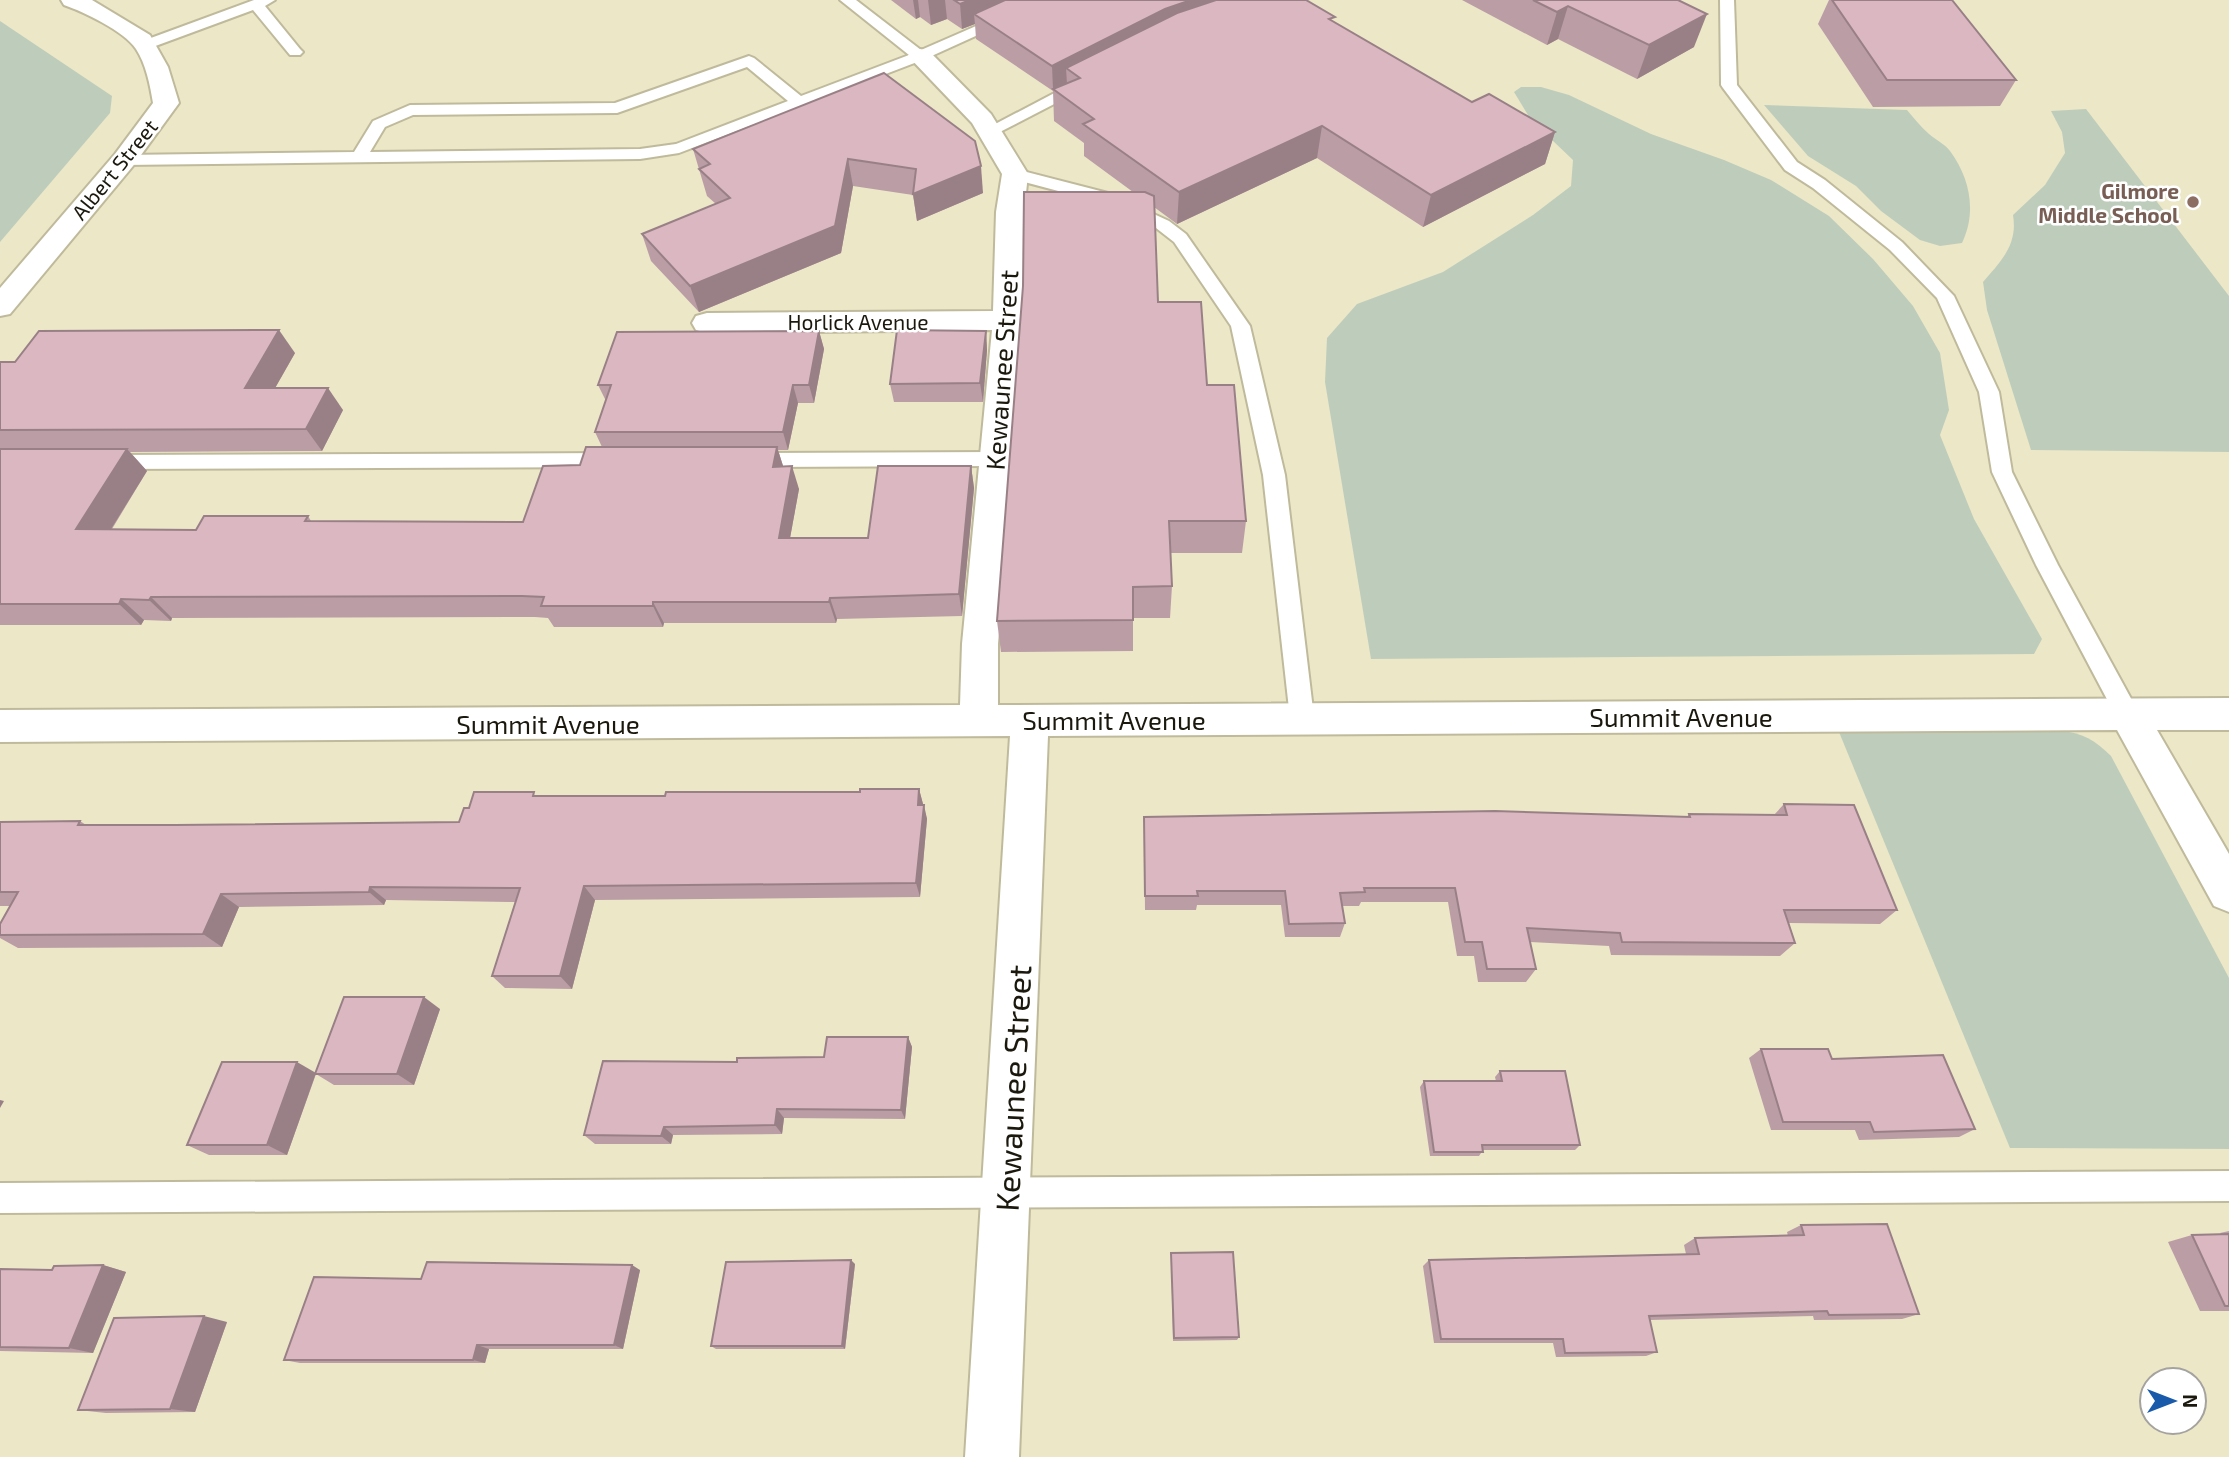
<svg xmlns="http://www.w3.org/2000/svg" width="2229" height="1457" viewBox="0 0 2229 1457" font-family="'Exo 2',sans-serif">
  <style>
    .green { fill: #becdbb }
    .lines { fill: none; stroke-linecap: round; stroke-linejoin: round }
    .lane-casing { stroke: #bfba9b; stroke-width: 4 }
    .street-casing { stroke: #bfba9b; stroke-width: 4 }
    .lane { fill: #fff; fill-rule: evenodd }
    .street { fill: #fff; fill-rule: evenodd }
    .wall { fill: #bb9da6 }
    .shaded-wall { fill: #998087 }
    .building { fill: #dab7c1; stroke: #998087; stroke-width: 2 }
    .education-dot { fill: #8d6e63; stroke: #fff; stroke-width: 2.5 }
    .labels { text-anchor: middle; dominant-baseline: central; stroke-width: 5; stroke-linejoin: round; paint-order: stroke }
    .far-street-label { font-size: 21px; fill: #1b190e; stroke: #fff }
    .far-education-label { font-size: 21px; font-weight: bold; fill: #785e54; stroke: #fff; text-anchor: end }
    .street-label { font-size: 26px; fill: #1b190e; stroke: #fff }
    .near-street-label { font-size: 32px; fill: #1b190e; stroke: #fff }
  </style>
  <rect width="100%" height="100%" fill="#ece7c7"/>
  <!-- green -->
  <g class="green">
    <path d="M0,21L112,96L110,113L0,242Z"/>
    <path d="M1521,87H1541L1569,95L1651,134L1724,160L1771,180L1829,216L1873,259L1913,306L1940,353L1949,410L1940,435L1974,519L2042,639L2034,654L1371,659L1325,382L1327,338L1357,304L1443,272L1533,215L1571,186L1573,160L1531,120L1514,92Z"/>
    <path d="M1764,105L1907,110C1914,118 1921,127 1929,134C1936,140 1945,144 1950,151C1970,178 1977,212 1962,243L1940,246L1920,240L1881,211L1856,186L1808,156Z"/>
    <path d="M2086,109L2229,296V452L2031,450L1987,310L1983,282C2001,261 2018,245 2013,215L2045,185L2065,153L2062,132L2051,111Z"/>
    <path d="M2060,731C2082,732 2096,741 2111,756L2229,978V1149L2010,1148L1839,732Z"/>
  </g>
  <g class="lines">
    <defs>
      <g id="lane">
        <path d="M254,0H275L265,6L300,49L303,52L300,55H290L253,10L150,48H140L137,45L140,42Z"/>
        <path d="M840,0H856L921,50L1036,0H1055L925,59L679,153L640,159L124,165L116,160L124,155L354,152L373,121L410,105L615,103L749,56L754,58L801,96L909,55ZM747,67L788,101L676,144L640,149L370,152L385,127L413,115L617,113Z"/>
        <path d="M1720,0H1734L1737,85L1797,162L1825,180L1902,242L1954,296L1999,392L2012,472L2058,565L2140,715L2137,722L2128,725L2119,722L2036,565L1992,472L1979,392L1937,298L1890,250L1813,188L1785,170L1723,88L1721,85Z"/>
        <path d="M1081,79L1089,84L1087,87L996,134L990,136L982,131Z"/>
        <path d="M1015,169L1108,193L1169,221L1186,234L1250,326L1285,475L1314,718L1311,725L1302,728L1293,725L1290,718L1263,475L1231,326L1174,242L1156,228L1096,201L1009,178L1007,174L1009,170Z"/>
        <path d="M994,452L1001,454L1004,459L1001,464L994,466L750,467L743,465L740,460L743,455L750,453Z"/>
        <path d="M615,453L622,455L625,460L622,465L615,467L106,469L99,467L96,462L99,457L106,455Z"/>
        <path d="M2229,1171V1201L0,1213V1183Z"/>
      </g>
      <g id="street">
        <path d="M61,0H92L150,35L168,67L179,103L133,166L10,314L0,316V288L115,154L153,103C150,85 146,64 136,49C124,31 84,12 64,5Z"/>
        <path d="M920,49L929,51L991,114L1028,174L1024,212L1023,320L998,644V705L2229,698V730H2157L2229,854V912L2214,906L2117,730L1048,736L1019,1457H965L1010,736L0,742V710L960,705L962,644L992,330L707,333L696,330L692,323L696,316L707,313L993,311L996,212L1002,174L972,123L908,56L911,51Z"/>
      </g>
    </defs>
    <!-- lane casing -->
    <use href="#lane" class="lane-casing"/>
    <!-- street casing -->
    <use href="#street" class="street-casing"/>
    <!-- lane -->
    <use href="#lane" class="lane"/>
    <!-- street -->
    <use href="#street" class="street"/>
  </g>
  <!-- wall -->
  <g class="wall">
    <path d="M891,0H1306L1334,23L1472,102L1555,132L1545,164L1423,227L1317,158L1177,224L1154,207L1158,302L1207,385L1246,521L1242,553H1170L1172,586L1170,618H1133V651L1001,652L997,621L1133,192L1084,156V143L1054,121L1053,91L976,39L975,24L962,29L947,19L931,25L920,17L916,19Z"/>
    <path d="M1462,0H1678L1694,47L1637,79L1558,39L1547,45Z"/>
    <path d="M1829,0H1952L2016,80L2000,106L1873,107L1818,24Z"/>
    <path d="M884,73L983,193L917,221L913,195L853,186L841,253L699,312L651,261L642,234L716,204L707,196L693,149Z"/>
    <path d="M819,331L824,349L814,403H798L788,450H778L783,466L799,489L790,538H868L971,466L974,488L962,616L837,619L836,623H664L663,627H554L548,618L535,617L172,618L171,621L144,620L141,625H0V362L295,353L275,388L343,410L322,451L130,452L147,471L112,529L196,530L308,516L311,521L523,522L580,465L602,447L595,432L606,401L598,385Z"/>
    <path d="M986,331L987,350L983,402H894L890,384Z"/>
    <path d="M919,789L927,819L920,897L595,900L572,989L505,988L492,976L515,902L386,900L384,905L239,907L222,947L18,948L0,938V924L10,906H0V822L80,821L86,825H175L459,822L469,808L537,796H665L860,792Z"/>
    <path d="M1784,804L1897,910L1880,924L1789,923L1795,943L1780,956L1611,955L1609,946L1530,942L1536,969L1526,982H1478L1474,956H1457L1448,902H1361L1359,906H1342L1345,923L1340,937H1285L1281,905H1197L1196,910H1145L1144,817H1687L1689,814L1774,815Z"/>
    <path d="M440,1009L414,1085H334L316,1074L287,1155H209L187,1145L316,1073Z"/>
    <path d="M908,1037L912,1047L905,1119L784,1118L782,1134L673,1135L671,1144H595L584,1135L737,1062L824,1057Z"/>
    <path d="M1761,1049L1832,1059L1975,1129L1959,1137L1859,1140L1855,1130H1771L1749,1058Z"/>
    <path d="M1500,1071L1580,1145L1575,1150H1483L1479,1156H1430L1420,1087L1424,1081H1496L1495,1077Z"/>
    <path d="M1801,1225L1919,1314L1902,1319L1814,1320L1813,1316L1650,1320L1657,1352L1646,1356L1556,1357L1553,1343H1434L1423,1266L1429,1260L1686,1254L1684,1245L1695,1238L1788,1236L1787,1232Z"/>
    <path d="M2229,1231V1311H2200L2168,1242L2192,1235L2221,1234L2220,1233Z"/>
    <path d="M1171,1253L1239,1337L1237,1340L1173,1341Z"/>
    <path d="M855,1264L845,1349H716L711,1346Z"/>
    <path d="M103,1265L126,1272L93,1353L0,1351V1269L52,1270Z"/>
    <path d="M640,1270L623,1349H489L485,1363H300L284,1360L421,1279Z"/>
    <path d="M227,1322L195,1412L106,1413L78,1410Z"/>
  </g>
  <!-- shaded-wall -->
  <g class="shaded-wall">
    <path d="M913,0H918L920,17L916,19Z"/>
    <path d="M928,0H945L947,19L931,25Z"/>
    <path d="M970,0H1029L974,14L975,24L962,29L960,4Z"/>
    <path d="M1191,0H1254L1066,68L1067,84L1053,89L1052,66L1165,9Z"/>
    <path d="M1568,6L1558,39L1547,45L1557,12Z"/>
    <path d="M1707,14L1694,47L1637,79L1649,45Z"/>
    <path d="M1322,126L1317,158L1177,224L1179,192Z"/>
    <path d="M1555,132L1545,164L1423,227L1431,195Z"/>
    <path d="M848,159L853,186L841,253L699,312L690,286Z"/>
    <path d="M981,166L983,193L917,221L913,194Z"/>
    <path d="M279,330L295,353L262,411L245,388Z"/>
    <path d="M819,331L824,349L814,403L809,385Z"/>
    <path d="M986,331L987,350L983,402L980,383Z"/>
    <path d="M793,385L798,403L788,450L783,432Z"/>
    <path d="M328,388L343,410L322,451L306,429Z"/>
    <path d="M777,447L784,469L773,467Z"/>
    <path d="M127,449L147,471L98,550L76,529Z"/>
    <path d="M792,466L799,489L786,560L779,538Z"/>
    <path d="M971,466L974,488L962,616L959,594Z"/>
    <path d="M151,597L172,618L171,621L149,600Z"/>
    <path d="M830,598L837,619L836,623L829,602Z"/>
    <path d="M121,599L144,620L141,625L119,604Z"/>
    <path d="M653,602L664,623L663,627L653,606Z"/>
    <path d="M919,789L923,804L922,819L918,805Z"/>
    <path d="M924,805L927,819L920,897L916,883Z"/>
    <path d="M584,886L595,900L572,989L560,976Z"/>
    <path d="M370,887L386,900L384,905L369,892Z"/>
    <path d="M221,894L239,907L222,947L203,934Z"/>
    <path d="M424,997L440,1009L414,1085L397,1074Z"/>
    <path d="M908,1037L912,1047L905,1119L901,1110Z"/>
    <path d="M297,1062L316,1073L287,1155L267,1145Z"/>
    <path d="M0,1100L4,1101L0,1108Z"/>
    <path d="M777,1109L784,1118L782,1134L775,1125Z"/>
    <path d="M664,1127L673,1135L671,1144L661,1136Z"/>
    <path d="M851,1260L855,1264L845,1349L842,1346Z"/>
    <path d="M103,1265L126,1272L93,1353L69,1348Z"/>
    <path d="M632,1265L640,1270L623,1349L614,1345Z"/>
    <path d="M204,1316L227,1322L195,1412L170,1409Z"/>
    <path d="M477,1345L489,1349L485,1363L473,1360Z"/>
  </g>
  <!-- building -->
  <g class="building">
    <path d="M954,0H970L960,4Z"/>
    <path d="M1005,0H1191L1165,9L1052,66L974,14Z"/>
    <path d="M1216,0H1306L1335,17L1329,19L1472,102L1489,94L1555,132L1431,195L1322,126L1179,192L1083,124L1094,119L1053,89L1080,78L1066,68L1177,13Z"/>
    <path d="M1533,0H1678L1707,14L1649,45L1568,6L1557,12Z"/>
    <path d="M1832,0H1952L2016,80H1887Z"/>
    <path d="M884,73L975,141L981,166L913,194L916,169L848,159L835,226L690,286L642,234L730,198L699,169L710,164L693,149Z"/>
    <path d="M1024,192H1145L1154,196L1158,302H1201L1207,385H1234L1246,521H1169L1172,586L1133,587V620L997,621L1023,286Z"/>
    <path d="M279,330L245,388H328L306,429L0,430V362H15L39,331Z"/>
    <path d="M897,330L986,331L980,383L890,384Z"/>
    <path d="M819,331L809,385H793L783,432H595L611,385H598L617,332Z"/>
    <path d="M586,447H777L773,467L792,466L779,538H868L878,466H971L959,594L830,598L829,602H653V606H541L544,597L522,596L151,597L149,600L121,599L119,604H0V449H127L76,529L196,530L204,516H308L305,521L523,522L543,466L580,465Z"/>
    <path d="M860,789H919L918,805H924L916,883L584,886L560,976H492L520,888L370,887L369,892L221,894L203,934L0,935V924L18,892H0V822L80,821L78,825H175L459,822L464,808H469L474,792H534L533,796H665L666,792H860Z"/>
    <path d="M1784,804L1854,805L1897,910H1784L1795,943L1622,942L1620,933L1527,928L1536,969H1487L1482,942H1465L1455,888H1364L1365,892L1340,893L1345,923L1289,924L1285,891H1197L1198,896H1145L1144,817L1495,811L1690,817L1689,814L1787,815Z"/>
    <path d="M344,997H424L397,1074H315Z"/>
    <path d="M827,1037H908L901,1110L777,1109L775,1125L664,1127L661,1136L584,1135L603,1061L737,1062V1058L824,1057Z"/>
    <path d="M1761,1049H1828L1832,1059L1943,1055L1975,1129L1874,1132L1870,1122H1783Z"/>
    <path d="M222,1062H297L267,1145H187Z"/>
    <path d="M1500,1071H1565L1580,1145H1482L1483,1152H1434L1424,1081H1502Z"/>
    <path d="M1887,1224L1919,1314L1829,1315L1827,1311L1649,1316L1657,1352L1565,1353L1563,1339H1441L1429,1260L1699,1254L1695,1238L1804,1235L1801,1225Z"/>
    <path d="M2229,1234V1306H2225L2192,1235Z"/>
    <path d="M1233,1252L1239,1337L1174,1338L1171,1253Z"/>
    <path d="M851,1260L842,1346H711L726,1262Z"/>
    <path d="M427,1262L632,1265L614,1345H477L473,1360H284L314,1277L421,1279Z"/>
    <path d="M103,1265L69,1348L0,1347V1269L52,1270L54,1266Z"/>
    <path d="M204,1316L170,1409L78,1410L114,1318Z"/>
  </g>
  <!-- markers -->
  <circle class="education-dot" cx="2193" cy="202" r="7"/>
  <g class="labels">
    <!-- far-street labels -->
    <g class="far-street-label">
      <text transform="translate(114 169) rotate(-51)">Albert Street</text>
      <text x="858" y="321">Horlick Avenue</text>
    </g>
    <!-- far-education labels -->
    <g class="far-education-label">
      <text x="2179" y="190">Gilmore<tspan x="2179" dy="24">Middle School</tspan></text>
    </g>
    <!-- street labels -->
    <g class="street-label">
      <text transform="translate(1001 370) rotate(-86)">Kewaunee Street</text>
      <text x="1681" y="716">Summit Avenue</text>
      <text x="1114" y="719">Summit Avenue</text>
      <text x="548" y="723">Summit Avenue</text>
    </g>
    <!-- near-street labels -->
    <g class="near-street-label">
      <text transform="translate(1012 1088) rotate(-87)">Kewaunee Street</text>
    </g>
  </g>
  <!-- north arrow -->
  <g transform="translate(2173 1401) rotate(90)"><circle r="33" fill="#ffffff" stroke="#a4a39f" stroke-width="2"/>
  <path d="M0-5L12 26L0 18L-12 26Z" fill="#195aaa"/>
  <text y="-10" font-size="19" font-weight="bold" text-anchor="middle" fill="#1b190e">N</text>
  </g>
</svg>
